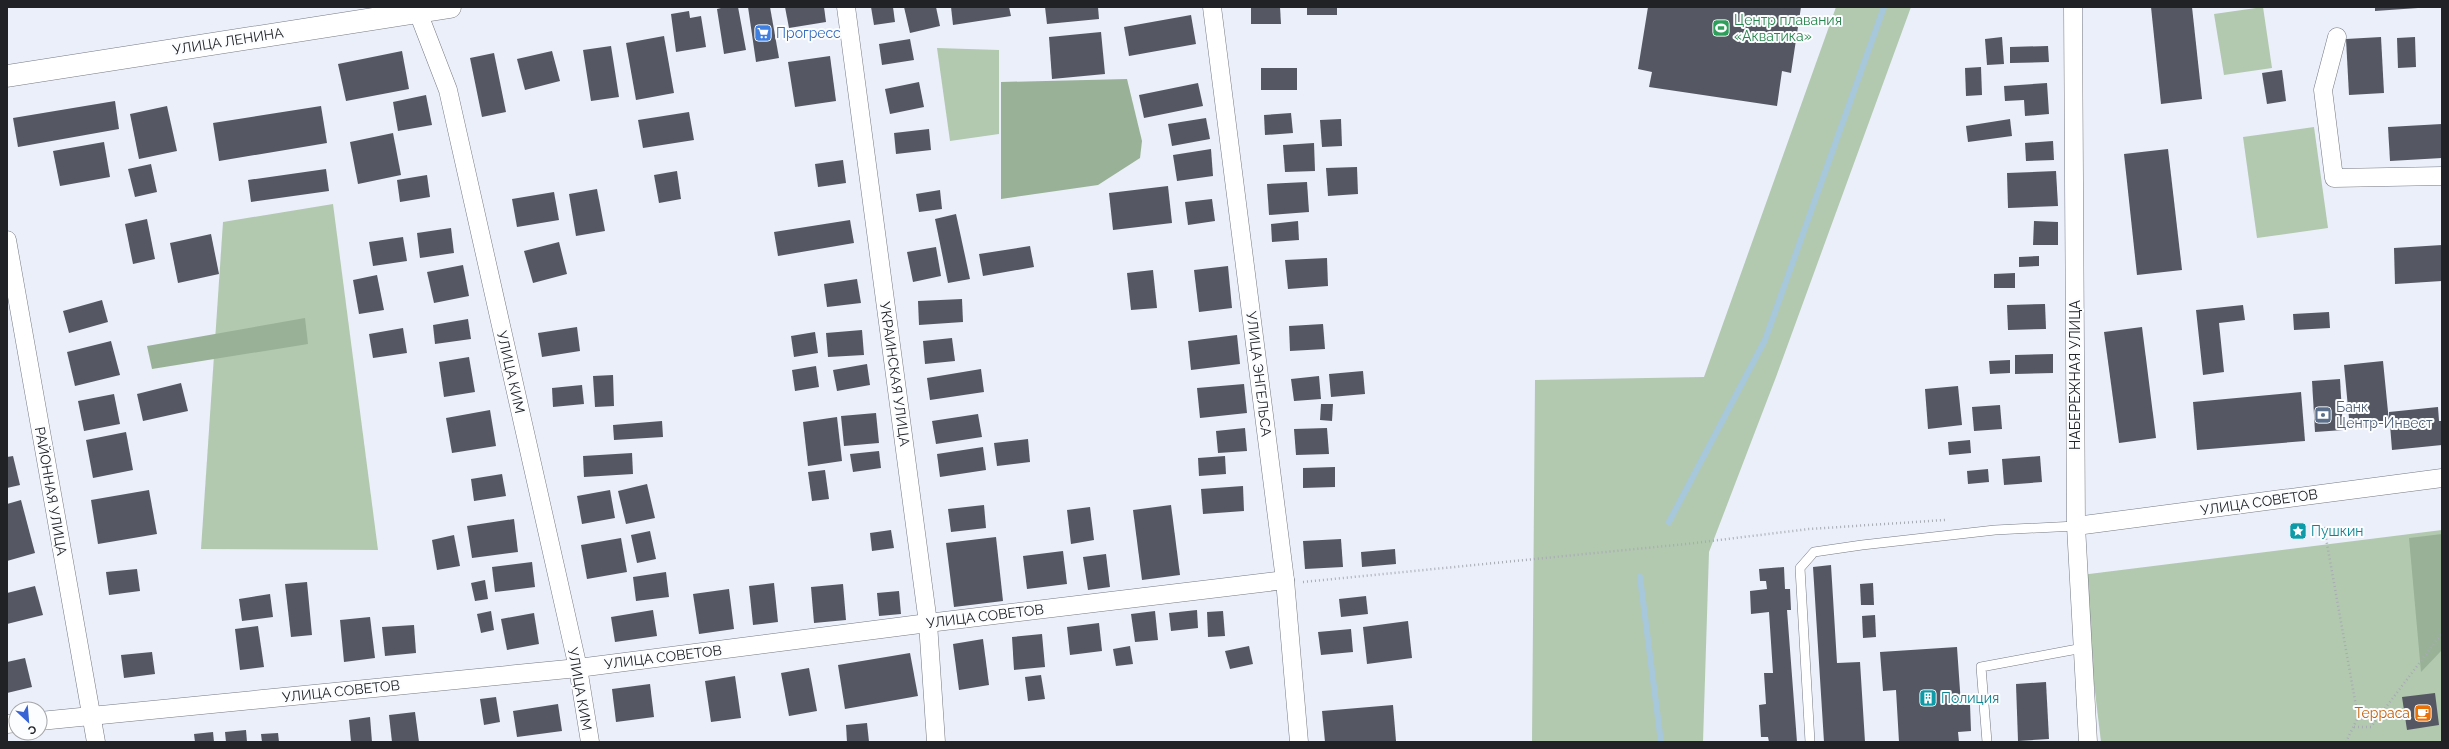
<svg xmlns="http://www.w3.org/2000/svg" width="2449" height="749" viewBox="0 0 2449 749" font-family="Raleway,sans-serif">
  <style>
    .green { fill: #b2c9b0 }
    .forest { fill: #99b197 }
    .lines { fill: none; stroke-linecap: round; stroke-linejoin: round }
    .stream { stroke: #a7c7db; stroke-width: 6 }
    .building { fill: #555862 }
    .lane-casing { stroke: #767a84; stroke-width: 10 }
    .street-casing { stroke: #767a84; stroke-width: 19 }
    .secondary-casing { stroke: #767a84; stroke-width: 23 }
    .path { stroke: #a7abb3; stroke-width: 2.5; stroke-dasharray: 1 3; stroke-linecap: butt }
    .lane { stroke: #fff; stroke-width: 9 }
    .street { stroke: #fff; stroke-width: 18 }
    .secondary { stroke: #fff; stroke-width: 22 }
    .labels { text-anchor: middle; dominant-baseline: central; stroke-width: 4; stroke-linejoin: round; paint-order: stroke }
    .leisure-label { font-size: 14px; fill: #27864d; stroke: #fcfdff; text-anchor: start }
    .shop-label { font-size: 14px; fill: #366cbe; stroke: #fcfdff; text-anchor: start }
    .street-label { font-size: 14px; fill: #202226; stroke: #fcfdff }
    .service-label { font-size: 14px; fill: #4e5e75; stroke: #fcfdff; text-anchor: start }
    .culture-label { font-size: 14px; fill: #0d838f; stroke: #fcfdff; text-anchor: start }
    .food-label { font-size: 14px; fill: #c56008; stroke: #fcfdff; text-anchor: end }
  </style>
  <rect width="100%" height="100%" fill="#ebeffa"/>
  <!-- green -->
  <g class="green">
    <path d="M1836,7H1911L1776,377L1709,552L1703,742H1532L1535,380L1704,377Z"/>
    <path d="M2263,7L2272,68L2224,75L2214,14Z"/>
    <path d="M937,48L999,50V134L950,141Z"/>
    <path d="M2314,127L2328,228L2257,238L2243,137Z"/>
    <path d="M333,204L378,550L201,549L223,222Z"/>
    <path d="M2442,530V742H2101L2081,575Z"/>
  </g>
  <!-- forest -->
  <g class="forest">
    <path d="M1127,79L1142,141L1140,158L1098,185L1001,199V82Z"/>
    <path d="M305,318L308,344L152,369L147,346Z"/>
    <path d="M2442,534V650L2421,672L2409,538Z"/>
  </g>
  <g class="lines">
    <!-- stream -->
    <g class="stream">
      <path d="M1669,522L1765,340L1884,7"/>
      <path d="M1640,577L1661,742"/>
    </g>
  </g>
  <!-- building -->
  <g class="building">
    <path d="M725,7H738L746,50L724,54L717,9Z"/>
    <path d="M748,7H770L779,58L756,62Z"/>
    <path d="M785,7H824L826,22L789,28Z"/>
    <path d="M871,7H893L895,22L874,25Z"/>
    <path d="M904,7H936L940,26L910,33Z"/>
    <path d="M951,7H1009L1011,16L953,25Z"/>
    <path d="M1045,7H1098L1099,19L1047,24Z"/>
    <path d="M1251,7H1280L1281,24H1251Z"/>
    <rect x="1307" y="7" width="30" height="8"/>
    <path d="M1648,7H1801L1791,73L1782,71L1777,106L1649,87L1652,72L1638,69Z"/>
    <path d="M2151,7H2192L2202,99L2161,104Z"/>
    <path d="M2375,7H2418V8L2375,11Z"/>
    <path d="M689,11L690,18L701,16L706,47L676,52L671,14Z"/>
    <path d="M1191,15L1196,44L1129,56L1124,27Z"/>
    <path d="M1101,32L1105,74L1052,79L1049,37Z"/>
    <path d="M664,36L674,93L636,100L626,43Z"/>
    <path d="M2002,37L2004,64L1987,65L1985,39Z"/>
    <path d="M2381,37L2384,93L2349,95L2346,39Z"/>
    <path d="M2415,37L2416,67L2398,68L2397,38Z"/>
    <path d="M910,39L914,60L882,65L879,44Z"/>
    <path d="M611,46L619,97L591,101L583,50Z"/>
    <path d="M2048,46L2049,62L2010,63V47Z"/>
    <path d="M402,51L409,89L346,101L338,64Z"/>
    <path d="M552,51L560,81L525,90L517,59Z"/>
    <path d="M494,53L506,112L482,117L470,58Z"/>
    <path d="M830,56L836,101L795,107L788,62Z"/>
    <path d="M1981,67L1982,95L1966,96L1965,68Z"/>
    <rect x="1261" y="68" width="36" height="22"/>
    <path d="M2282,70L2286,101L2267,104L2262,73Z"/>
    <path d="M919,82L924,107L890,114L885,89Z"/>
    <path d="M1198,83L1203,106L1144,118L1139,95Z"/>
    <path d="M2047,83L2049,114L2025,116L2024,100L2005,101L2004,86Z"/>
    <path d="M426,95L432,125L398,131L393,102Z"/>
    <path d="M115,101L119,129L18,147L13,118Z"/>
    <path d="M167,106L177,151L139,159L130,114Z"/>
    <path d="M321,106L327,143L219,161L213,123Z"/>
    <path d="M689,112L694,140L643,148L638,120Z"/>
    <path d="M1291,113L1293,133L1265,135L1264,115Z"/>
    <path d="M1206,118L1210,139L1172,146L1168,124Z"/>
    <path d="M1341,119L1342,146L1322,147L1320,120Z"/>
    <path d="M2010,119L2012,136L1968,142L1966,126Z"/>
    <path d="M2442,124V158L2390,161L2388,127Z"/>
    <path d="M929,129L931,150L896,154L894,133Z"/>
    <path d="M393,133L401,175L358,184L350,142Z"/>
    <path d="M2053,141L2054,160L2026,161L2025,143Z"/>
    <path d="M104,142L110,177L60,186L53,151Z"/>
    <path d="M1314,143L1315,171L1285,172L1283,145Z"/>
    <path d="M1211,149L1213,176L1177,181L1173,155Z"/>
    <path d="M2168,149L2182,270L2137,275L2124,154Z"/>
    <path d="M843,160L846,183L818,187L815,164Z"/>
    <path d="M151,164L157,192L135,197L128,169Z"/>
    <path d="M1357,167L1358,194L1328,196L1326,168Z"/>
    <path d="M326,169L329,191L251,202L248,180Z"/>
    <path d="M677,171L681,199L659,203L654,175Z"/>
    <path d="M2056,171L2058,206L2008,208L2007,173Z"/>
    <path d="M427,175L430,197L400,202L397,180Z"/>
    <path d="M1307,182L1309,212L1269,215L1267,184Z"/>
    <path d="M1168,186L1172,223L1113,230L1109,193Z"/>
    <path d="M597,189L605,231L576,236L569,194Z"/>
    <path d="M940,190L942,209L919,212L916,194Z"/>
    <path d="M554,192L559,220L517,227L512,199Z"/>
    <path d="M1212,199L1215,221L1188,225L1185,202Z"/>
    <path d="M956,214L970,279L948,283L935,219Z"/>
    <path d="M147,219L155,259L133,264L125,224Z"/>
    <path d="M850,220L854,243L778,256L774,232Z"/>
    <path d="M1298,221L1299,240L1272,242L1271,224Z"/>
    <path d="M2034,221L2058,222V245H2033Z"/>
    <path d="M451,228L454,253L420,258L417,233Z"/>
    <path d="M211,234L219,274L178,283L170,243Z"/>
    <path d="M403,237L407,261L373,266L369,242Z"/>
    <path d="M559,242L567,274L533,283L524,251Z"/>
    <path d="M2442,245V281L2395,284L2394,248Z"/>
    <path d="M1030,246L1034,267L983,276L979,254Z"/>
    <path d="M936,247L941,276L913,282L907,252Z"/>
    <path d="M2039,256V266L2019,267V257Z"/>
    <path d="M1327,258L1328,286L1288,289L1285,260Z"/>
    <path d="M463,265L469,296L434,303L427,272Z"/>
    <path d="M1228,266L1232,308L1199,312L1194,270Z"/>
    <path d="M1153,270L1157,308L1131,310L1127,273Z"/>
    <path d="M2015,273V288H1994V274Z"/>
    <path d="M377,275L384,310L359,314L353,280Z"/>
    <path d="M857,279L861,303L827,307L824,284Z"/>
    <path d="M962,299L963,322L919,325L918,301Z"/>
    <path d="M102,300L108,322L69,333L63,311Z"/>
    <path d="M2045,304L2046,329L2008,330L2007,305Z"/>
    <path d="M2243,305L2245,320L2219,323L2224,372L2203,375L2196,310Z"/>
    <path d="M2329,312L2330,328L2294,330L2293,314Z"/>
    <path d="M468,319L471,339L435,344L433,325Z"/>
    <path d="M1323,324L1325,349L1290,351L1289,326Z"/>
    <path d="M577,327L580,351L542,357L538,333Z"/>
    <path d="M2142,327L2156,438L2119,443L2104,332Z"/>
    <path d="M403,328L407,353L373,358L369,334Z"/>
    <path d="M862,330L864,355L828,357L826,333Z"/>
    <path d="M815,332L818,353L794,357L791,336Z"/>
    <path d="M1237,335L1240,364L1191,370L1188,341Z"/>
    <path d="M952,338L955,361L925,364L923,341Z"/>
    <path d="M111,341L120,375L75,386L67,352Z"/>
    <path d="M2053,354V373L2015,374V355Z"/>
    <path d="M469,357L475,392L444,397L439,362Z"/>
    <path d="M2010,360V373L1990,374L1989,361Z"/>
    <path d="M2383,361L2389,422V412L2438,407L2439,421H2442V445L2392,450L2390,425L2350,429L2344,365Z"/>
    <path d="M867,364L870,385L837,391L833,370Z"/>
    <path d="M816,366L819,387L795,391L792,370Z"/>
    <path d="M981,369L984,392L930,400L927,378Z"/>
    <path d="M1363,371L1365,394L1331,397L1329,374Z"/>
    <path d="M613,375L614,406L595,407L593,376Z"/>
    <path d="M1319,376L1321,399L1294,401L1291,379Z"/>
    <path d="M2340,379L2343,430L2315,432L2312,381Z"/>
    <path d="M181,383L188,411L143,421L137,394Z"/>
    <path d="M1244,384L1247,413L1200,418L1197,388Z"/>
    <path d="M582,385L584,404L553,407L552,388Z"/>
    <path d="M1958,386L1962,425L1928,429L1925,389Z"/>
    <path d="M2301,392L2305,441L2197,450L2193,402Z"/>
    <path d="M114,394L120,424L84,431L78,401Z"/>
    <path d="M1321,404H1333L1332,421L1320,420Z"/>
    <path d="M2000,405L2002,429L1974,431L1972,407Z"/>
    <path d="M490,410L496,446L452,453L446,418Z"/>
    <path d="M876,413L879,443L844,446L841,416Z"/>
    <path d="M978,414L982,437L936,444L932,421Z"/>
    <path d="M837,417L842,461L808,466L803,422Z"/>
    <path d="M662,421L663,437L614,440L613,425Z"/>
    <path d="M1245,428L1247,451L1218,453L1216,431Z"/>
    <path d="M1327,428L1329,454L1296,455L1294,429Z"/>
    <path d="M126,432L133,470L93,478L86,440Z"/>
    <path d="M1028,439L1030,462L997,466L994,443Z"/>
    <path d="M1970,440L1971,453L1949,455L1948,442Z"/>
    <path d="M983,447L986,470L940,477L937,454Z"/>
    <path d="M879,451L881,468L853,472L850,454Z"/>
    <path d="M632,453L633,474L584,477L583,456Z"/>
    <path d="M13,456L20,485L7,488V457Z"/>
    <path d="M1225,456L1226,474L1199,476L1198,458Z"/>
    <path d="M2040,456L2042,482L2004,485L2002,459Z"/>
    <path d="M1335,467V487L1303,488V468Z"/>
    <path d="M1988,469L1989,482L1968,484L1967,471Z"/>
    <path d="M825,470L829,499L812,501L808,472Z"/>
    <path d="M502,474L506,496L474,501L471,479Z"/>
    <path d="M647,484L655,518L626,524L618,491Z"/>
    <path d="M1243,486L1244,511L1203,514L1201,489Z"/>
    <path d="M149,490L157,534L98,544L91,500Z"/>
    <path d="M610,490L615,518L582,524L577,496Z"/>
    <path d="M21,500L35,553L7,561V504Z"/>
    <path d="M984,505L986,528L951,532L948,509Z"/>
    <path d="M1171,505L1180,575L1142,580L1133,510Z"/>
    <path d="M1090,507L1094,540L1071,544L1067,510Z"/>
    <path d="M514,519L518,552L472,558L467,526Z"/>
    <path d="M891,530L894,548L872,551L870,533Z"/>
    <path d="M650,531L656,559L637,563L631,535Z"/>
    <path d="M454,535L460,566L437,570L432,540Z"/>
    <path d="M996,537L1003,601L954,607L946,543Z"/>
    <path d="M621,538L627,572L587,579L581,545Z"/>
    <path d="M1341,539L1343,567L1305,569L1303,541Z"/>
    <path d="M1395,549L1396,564L1362,567L1361,552Z"/>
    <path d="M1063,551L1067,584L1027,589L1023,556Z"/>
    <path d="M1106,554L1110,587L1088,590L1083,557Z"/>
    <path d="M532,562L535,587L495,592L492,567Z"/>
    <path d="M1831,565L1837,663L1860,662L1865,742H1824L1813,567Z"/>
    <path d="M1784,567L1785,589H1790L1791,610H1787L1797,742H1769L1768,737H1761L1759,705L1766,704L1764,673H1773L1769,612L1751,614L1750,591L1767,589L1766,581H1760L1759,569Z"/>
    <path d="M137,569L140,591L109,595L106,572Z"/>
    <path d="M666,572L669,597L636,601L633,577Z"/>
    <path d="M485,580L488,599L475,601L471,583Z"/>
    <path d="M307,582L312,635L291,637L285,584Z"/>
    <path d="M774,583L778,622L753,625L749,586Z"/>
    <path d="M1873,583L1874,605H1861L1860,584Z"/>
    <path d="M843,584L846,620L814,623L811,587Z"/>
    <path d="M35,586L43,615L7,624V593Z"/>
    <path d="M729,589L734,629L699,634L693,594Z"/>
    <path d="M899,591L901,614L879,616L877,593Z"/>
    <path d="M270,594L273,617L242,621L239,599Z"/>
    <path d="M1366,596L1368,614L1341,617L1339,599Z"/>
    <path d="M653,610L657,636L615,642L611,617Z"/>
    <path d="M1197,610L1198,628L1171,631L1169,613Z"/>
    <path d="M491,611L494,630L481,633L477,614Z"/>
    <path d="M1155,611L1158,640L1135,642L1131,614Z"/>
    <path d="M1223,611L1225,636L1208,637L1207,612Z"/>
    <path d="M534,613L539,644L507,650L501,619Z"/>
    <path d="M1875,615L1876,637L1863,638L1862,616Z"/>
    <path d="M370,617L375,658L344,662L340,620Z"/>
    <path d="M1408,621L1412,658L1367,664L1363,627Z"/>
    <path d="M1099,623L1102,651L1070,655L1067,627Z"/>
    <path d="M414,625L416,653L385,656L382,627Z"/>
    <path d="M258,626L264,667L240,670L235,629Z"/>
    <path d="M1351,629L1353,652L1321,655L1318,632Z"/>
    <path d="M1042,634L1045,667L1014,670L1012,637Z"/>
    <path d="M983,639L989,685L959,690L953,644Z"/>
    <path d="M1130,646L1133,664L1116,666L1113,649Z"/>
    <path d="M1249,646L1253,664L1230,669L1225,651Z"/>
    <path d="M1957,647L1961,705L1970,704L1971,731L1958,732L1959,742H1899L1896,690L1883,691L1880,652Z"/>
    <path d="M152,652L155,674L124,678L121,655Z"/>
    <path d="M910,653L918,696L845,709L838,665Z"/>
    <path d="M25,658L32,687L7,693V662Z"/>
    <path d="M809,668L817,711L789,716L781,673Z"/>
    <path d="M1041,675L1045,699L1028,701L1025,677Z"/>
    <path d="M735,676L741,718L711,722L705,681Z"/>
    <path d="M2046,682L2049,739L2018,741L2016,684Z"/>
    <path d="M650,684L654,717L616,722L612,689Z"/>
    <path d="M2435,693L2439,725L2407,730L2402,697Z"/>
    <path d="M496,697L500,722L484,725L480,699Z"/>
    <path d="M558,704L562,731L517,737L513,711Z"/>
    <path d="M1393,705L1396,741L1325,742L1322,711Z"/>
    <path d="M415,712L419,742H392L389,715Z"/>
    <path d="M370,717L372,742H351L349,720Z"/>
    <path d="M867,723L869,742H847L846,725Z"/>
    <path d="M246,730L247,742H226L225,732Z"/>
    <path d="M213,732L214,742H195L194,734Z"/>
    <path d="M278,733L279,742H262L261,734Z"/>
  </g>
  <g class="lines">
    <defs>
      <g id="lane">
        <path d="M1810,742L1800,568L1814,552L1862,545L1995,530L2076,526"/>
        <path d="M1987,742L1981,667L2083,648"/>
      </g>
      <g id="street">
        <path d="M416,7L448,90L578,668L590,742"/>
        <path d="M846,7L928,623L936,742"/>
        <path d="M1212,7L1285,580L1299,742"/>
        <path d="M2073,7L2076,526L2088,742"/>
        <path d="M2337,37L2323,90L2334,178L2442,176"/>
        <path d="M7,240L96,742"/>
        <path d="M2076,526L2442,478"/>
        <path d="M40,721L578,668L928,623L1285,580"/>
        <path d="M7,724L16,723"/>
      </g>
      <path id="secondary" d="M7,76L450,7"/>
    </defs>
    <!-- lane casing -->
    <use href="#lane" class="lane-casing"/>
    <!-- street casing -->
    <use href="#street" class="street-casing"/>
    <!-- secondary casing -->
    <use href="#secondary" class="secondary-casing"/>
    <!-- path -->
    <g class="path">
      <path d="M2324,527L2358,717L2346,742"/>
      <path d="M1303,582L1686,544L1809,529L1945,520"/>
      <path d="M2354,727H2371L2442,633"/>
    </g>
    <!-- lane -->
    <use href="#lane" class="lane"/>
    <!-- street -->
    <use href="#street" class="street"/>
    <!-- secondary -->
    <use href="#secondary" class="secondary"/>
  </g>
  <!-- icons -->
  <defs>
    <symbol id="stadium-square" viewBox="-11 -11 22 22"><rect x="-9" y="-9" width="18" height="18" rx="4" fill="#2e9e5b" stroke="#fcfdff"/><path d="M0-5a6.5 5 0 1 0 0 10a6.5 5 0 1 0 0-10ZM-3.5-1.8h7v3.6h-7Z" fill="#fff"/></symbol>
    <symbol id="supermarket-square" viewBox="-11 -11 22 22"><rect x="-9" y="-9" width="18" height="18" rx="4" fill="#3f7fe0" stroke="#fcfdff"/><path d="M-6-5.5h2.5l.6 2H6L4.5 2H-2.5L-4.4-4H-6ZM-1.5 3.2a1.3 1.3 0 1 0 .1 0ZM3 3.2a1.3 1.3 0 1 0 .1 0Z" fill="#fff"/></symbol>
    <symbol id="bank-square" viewBox="-11 -11 22 22"><rect x="-9" y="-9" width="18" height="18" rx="4" fill="#5c6f8a" stroke="#fcfdff"/><path d="M-6-4H6V4H-6ZM0-2.3a2.3 2.3 0 1 0 0 4.6a2.3 2.3 0 1 0 0-4.6Z" fill="#fff"/></symbol>
    <symbol id="sight-square" viewBox="-11 -11 22 22"><rect x="-9" y="-9" width="18" height="18" rx="4" fill="#0f9aa8" stroke="#fcfdff"/><path d="M0-6L1.8-2.2L6-1.7L2.9 1.2L3.7 5.4L0 3.3L-3.7 5.4L-2.9 1.2L-6-1.7L-1.8-2.2Z" fill="#fff"/></symbol>
    <symbol id="building-square" viewBox="-11 -11 22 22"><rect x="-9" y="-9" width="18" height="18" rx="4" fill="#0f9aa8" stroke="#fcfdff"/><path d="M-4-6H4V6H1V3H-1V6H-4ZM-2.5-4.3h1.7v1.8h-1.7ZM.8-4.3h1.7v1.8H.8ZM-2.5-1h1.7V.8h-1.7ZM.8-1h1.7V.8H.8Z" fill="#fff"/></symbol>
    <symbol id="cafe-square" viewBox="-11 -11 22 22"><rect x="-9" y="-9" width="18" height="18" rx="4" fill="#e8710a" stroke="#fcfdff"/><path d="M-5.5-4.5H6V0H3Q3 3.5 0 3.5H-2.5Q-5.5 3.5-5.5 0ZM3-3.2v2h1.7v-2ZM-6 4.5H4V6H-6Z" fill="#fff"/></symbol>
  </defs>
  <g fill-rule="evenodd">
    <use href="#stadium-square" x="1711" y="18" width="20" height="20"/>
    <use href="#supermarket-square" x="753" y="23" width="20" height="20"/>
    <use href="#bank-square" x="2313" y="405" width="20" height="20"/>
    <use href="#sight-square" x="2288" y="521" width="20" height="20"/>
    <use href="#building-square" x="1918" y="688" width="20" height="20"/>
    <use href="#cafe-square" x="2413" y="703" width="20" height="20"/>
  </g>
  <g class="labels">
    <!-- leisure labels -->
    <g class="leisure-label">
      <text x="1734" y="20">Центр плавания<tspan x="1734" dy="16">«Акватика»</tspan></text>
    </g>
    <!-- shop labels -->
    <g class="shop-label">
      <text x="776" y="33">Прогресс</text>
    </g>
    <!-- street labels -->
    <g class="street-label">
      <text transform="translate(228 41) rotate(-9)">УЛИЦА ЛЕНИНА</text>
      <text transform="translate(511 372) rotate(77)">УЛИЦА КИМ</text>
      <text transform="translate(895 374) rotate(82)">УКРАИНСКАЯ УЛИЦА</text>
      <text transform="translate(1259 374) rotate(83)">УЛИЦА ЭНГЕЛЬСА</text>
      <text transform="translate(2075 375) rotate(-90)">НАБЕРЕЖНАЯ УЛИЦА</text>
      <text transform="translate(51 491) rotate(80)">РАЙОННАЯ УЛИЦА</text>
      <text transform="translate(2259 502) rotate(-8)">УЛИЦА СОВЕТОВ</text>
      <text transform="translate(985 616) rotate(-7)">УЛИЦА СОВЕТОВ</text>
      <text transform="translate(663 657) rotate(-7)">УЛИЦА СОВЕТОВ</text>
      <text transform="translate(580 689) rotate(80)">УЛИЦА КИМ</text>
      <text transform="translate(341 691) rotate(-6)">УЛИЦА СОВЕТОВ</text>
    </g>
    <!-- service labels -->
    <g class="service-label">
      <text x="2336" y="407">Банк<tspan x="2336" dy="16">Центр-Инвест</tspan></text>
    </g>
    <!-- culture labels -->
    <g class="culture-label">
      <text x="2311" y="531">Пушкин</text>
      <text x="1941" y="698">Полиция</text>
    </g>
    <!-- food labels -->
    <g class="food-label">
      <text x="2410" y="713">Терраса</text>
    </g>
  </g>
  <!-- border -->
  <rect width="2449" height="749" fill="none" stroke="#202226" stroke-width="16"/>
  <!-- north arrow -->
  <g transform="translate(28 721) rotate(154)"><circle r="19" fill="#fcfdff" stroke="#a4a5a8"/>
  <path d="M0-3L7 15L0 10L-7 15Z" fill="#3964d4"/>
  <text y="-6" font-size="11" font-weight="bold" text-anchor="middle" fill="#202226">С</text>
  </g>
</svg>
